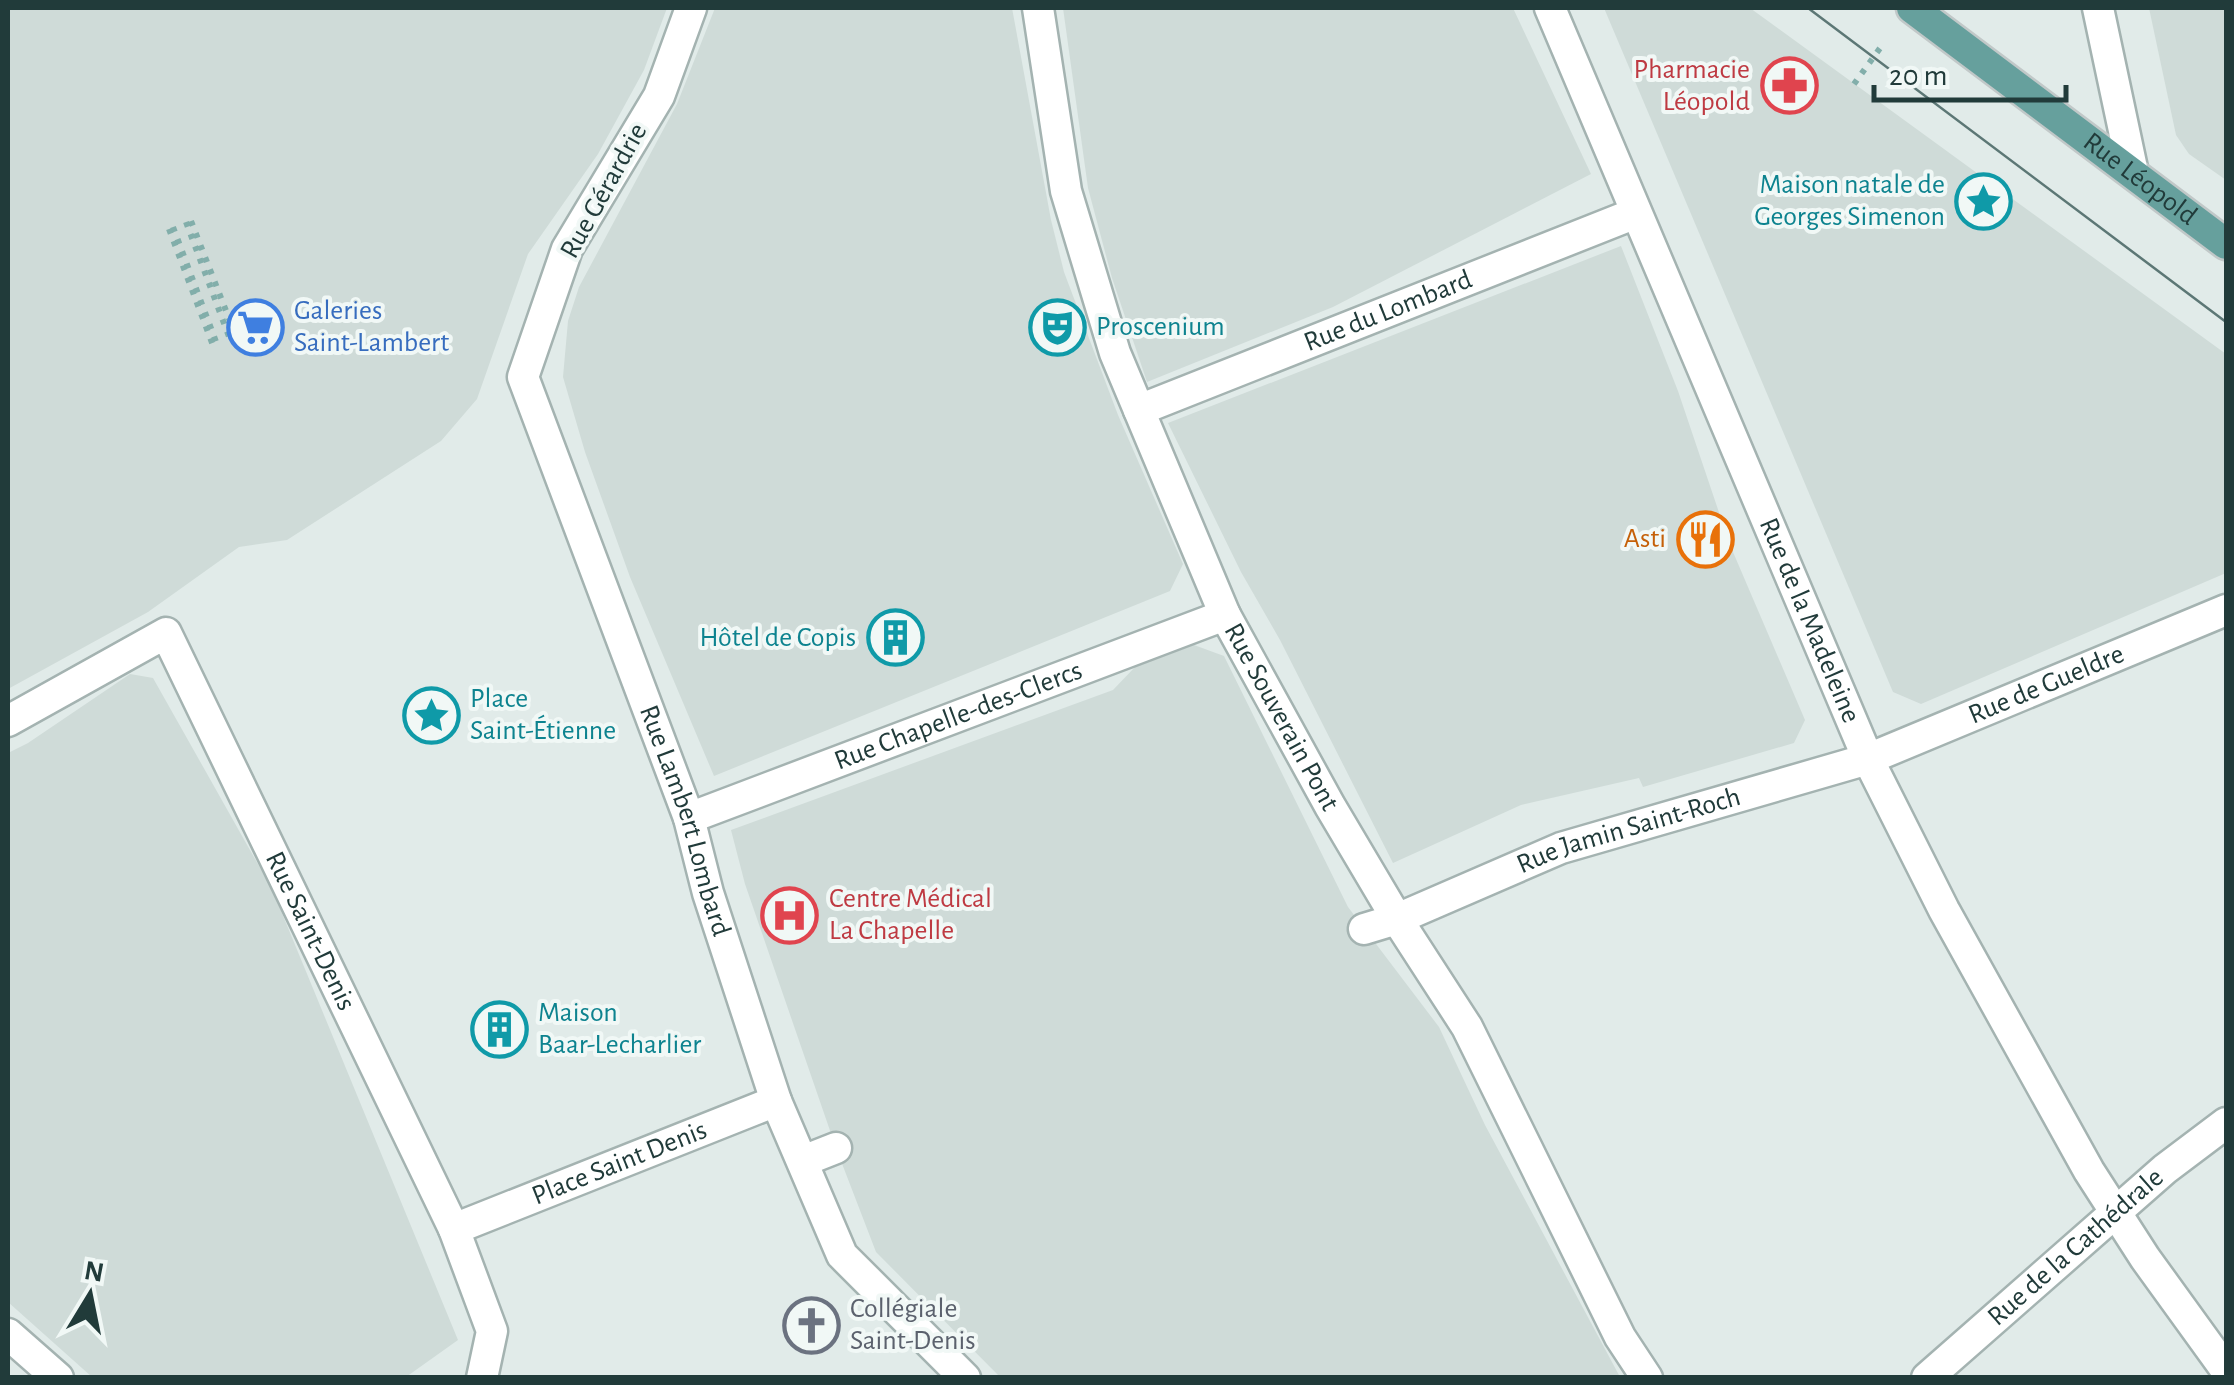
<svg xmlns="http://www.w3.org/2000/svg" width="2234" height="1385" viewBox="0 0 2234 1385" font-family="'Alegreya Sans',sans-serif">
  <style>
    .built { fill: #cfdbd8 }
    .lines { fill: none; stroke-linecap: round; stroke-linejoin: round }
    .service-casing { stroke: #a4b3b1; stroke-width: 35 }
    .pedestrian-casing { stroke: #a4b3b1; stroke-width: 35 }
    .minor-casing { stroke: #a4b3b1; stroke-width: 35 }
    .primary-casing { stroke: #c1c8c8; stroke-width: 35 }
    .path { stroke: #82aeaa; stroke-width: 6; stroke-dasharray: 5 8; stroke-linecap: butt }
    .service { stroke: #fff; stroke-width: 30 }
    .pedestrian { stroke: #fff; stroke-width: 30 }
    .minor { stroke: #fff; stroke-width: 30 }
    .primary { stroke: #66a09d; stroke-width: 30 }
    .tram { stroke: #5c7775; stroke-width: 2.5 }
    .labels { text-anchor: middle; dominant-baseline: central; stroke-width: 8; stroke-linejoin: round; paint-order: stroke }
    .health-label { font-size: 28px; fill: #be3a42; stroke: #f1f8f6; text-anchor: end }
    .street-label { font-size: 28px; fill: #213b3a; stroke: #f1f8f6 }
    .culture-label { font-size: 28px; fill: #0d838f; stroke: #f1f8f6; text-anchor: start }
    .shop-label { font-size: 28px; fill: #366cbe; stroke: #f1f8f6; text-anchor: start }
    .food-label { font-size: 28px; fill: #c56008; stroke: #f1f8f6; text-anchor: end }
    .worship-label { font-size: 28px; fill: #5b616d; stroke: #f1f8f6; text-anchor: start }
  </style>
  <rect width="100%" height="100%" fill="#e1ebe9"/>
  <!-- built -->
  <g class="built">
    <path d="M8,8H667L644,70L598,154L528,254L477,399L441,441L287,540L239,547L148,612L8,689Z"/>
    <path d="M715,8H1012L1051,220L1064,272L1118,415L1183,564L1170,591L714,776L630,577L585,452L563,377L568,321L579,287L677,104Z"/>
    <path d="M1063,8H1513L1591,174L1333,307L1147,382L1112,278L1088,188Z"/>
    <path d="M1604,8H1750L2226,354V573L1921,704L1893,692Z"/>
    <path d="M2149,8H2226V180L2189,154L2176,135Z"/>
    <path d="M1621,246L1678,391L1730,545L1805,720L1794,743L1643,787L1639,778L1521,805L1393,863L1280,640L1241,572L1168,423Z"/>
    <path d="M1194,645L1224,656L1348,907L1439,1027L1485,1125L1620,1377H1000L876,1252L836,1148L745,884L731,830L1113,690L1135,667Z"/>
    <path d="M130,674L153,678L272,889L458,1340L406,1377H92L8,1302V753L28,743Z"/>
  </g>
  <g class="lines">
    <defs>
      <g id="service">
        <path d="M1364,929L1397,919"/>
        <path d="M803,1161L836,1148"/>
      </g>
      <g id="pedestrian">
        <path id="s1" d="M691,8L659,96L567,249L523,377L689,818L708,893L776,1101"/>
        <path id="s2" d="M1038,8L1066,191L1115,353L1225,615L1330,806L1397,919"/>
        <path d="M2098,8L2133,173"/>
        <path id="s3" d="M1139,410L1636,213"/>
        <path id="s4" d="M8,721L166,633L454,1229"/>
        <path id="s5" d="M689,818L1225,615"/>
        <path d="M8,1334L58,1378"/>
      </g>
      <g id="minor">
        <path id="s6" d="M1550,8L1868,759L1944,910L2089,1171L2145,1258L2226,1370"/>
        <path id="s7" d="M482,1378L492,1331L454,1229L776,1101L842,1255L965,1378"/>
        <path id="s8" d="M1647,1378L1620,1337L1467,1027L1397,919L1561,848L1868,759L2226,610"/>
        <path id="s9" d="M1927,1378L2165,1169L2226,1123"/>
      </g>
      <g id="primary">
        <path id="s10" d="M1912,8L2226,244"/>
      </g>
    </defs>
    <!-- service casing -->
    <use href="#service" class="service-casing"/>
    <!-- pedestrian casing -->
    <use href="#pedestrian" class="pedestrian-casing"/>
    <!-- minor casing -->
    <use href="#minor" class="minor-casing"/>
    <!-- primary casing -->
    <use href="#primary" class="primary-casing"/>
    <!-- path -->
    <g class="path">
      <path d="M1854,84L1883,44"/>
      <path d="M191,221L237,339"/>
      <path d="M186,222L231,342"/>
      <path d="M173,227L218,347"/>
      <path d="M169,229L214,348"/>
    </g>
    <!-- service -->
    <use href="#service" class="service"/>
    <!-- pedestrian -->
    <use href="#pedestrian" class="pedestrian"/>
    <!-- minor -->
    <use href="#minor" class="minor"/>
    <!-- primary -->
    <use href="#primary" class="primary"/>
    <!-- tram -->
    <path class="tram" d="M1808,8L2226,322"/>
  </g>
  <!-- icons -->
  <defs>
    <symbol id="pharmacy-ring" viewBox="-11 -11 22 22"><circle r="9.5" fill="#f1f8f6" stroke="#e0444e" stroke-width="1.5"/><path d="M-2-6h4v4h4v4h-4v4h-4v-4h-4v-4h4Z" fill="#e0444e"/></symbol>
    <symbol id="sight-ring" viewBox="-11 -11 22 22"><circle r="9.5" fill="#f1f8f6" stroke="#0f9aa8" stroke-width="1.5"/><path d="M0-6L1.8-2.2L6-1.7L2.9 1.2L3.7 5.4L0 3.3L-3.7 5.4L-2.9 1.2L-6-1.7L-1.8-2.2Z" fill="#0f9aa8"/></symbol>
    <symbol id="supermarket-ring" viewBox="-11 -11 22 22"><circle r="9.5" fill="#f1f8f6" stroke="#3f7fe0" stroke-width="1.5"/><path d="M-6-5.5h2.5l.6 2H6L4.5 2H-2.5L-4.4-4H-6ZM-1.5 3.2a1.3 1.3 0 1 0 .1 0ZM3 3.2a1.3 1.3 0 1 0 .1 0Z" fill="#3f7fe0"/></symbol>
    <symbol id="theatre-ring" viewBox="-11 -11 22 22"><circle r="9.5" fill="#f1f8f6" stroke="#0f9aa8" stroke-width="1.5"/><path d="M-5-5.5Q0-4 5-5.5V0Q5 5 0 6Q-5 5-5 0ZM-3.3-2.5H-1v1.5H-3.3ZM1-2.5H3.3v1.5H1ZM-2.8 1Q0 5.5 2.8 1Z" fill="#0f9aa8"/></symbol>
    <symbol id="restaurant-ring" viewBox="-11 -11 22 22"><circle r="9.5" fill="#f1f8f6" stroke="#e8710a" stroke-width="1.5"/><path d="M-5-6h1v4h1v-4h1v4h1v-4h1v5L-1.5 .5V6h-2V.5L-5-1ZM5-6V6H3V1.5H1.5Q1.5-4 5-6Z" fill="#e8710a"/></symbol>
    <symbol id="building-ring" viewBox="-11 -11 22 22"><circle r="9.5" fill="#f1f8f6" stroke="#0f9aa8" stroke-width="1.5"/><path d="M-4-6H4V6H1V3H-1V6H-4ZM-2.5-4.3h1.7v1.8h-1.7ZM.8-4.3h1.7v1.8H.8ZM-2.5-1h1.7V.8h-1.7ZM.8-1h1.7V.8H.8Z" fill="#0f9aa8"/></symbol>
    <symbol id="hospital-ring" viewBox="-11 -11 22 22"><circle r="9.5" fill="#f1f8f6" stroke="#e0444e" stroke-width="1.5"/><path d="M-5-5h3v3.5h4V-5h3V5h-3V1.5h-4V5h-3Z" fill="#e0444e"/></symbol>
    <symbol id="church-ring" viewBox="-11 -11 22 22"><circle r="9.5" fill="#f1f8f6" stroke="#6b7280" stroke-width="1.5"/><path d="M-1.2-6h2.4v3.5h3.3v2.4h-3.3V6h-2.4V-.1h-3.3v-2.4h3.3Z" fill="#6b7280"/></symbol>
  </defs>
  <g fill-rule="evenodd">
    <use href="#pharmacy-ring" x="1758" y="54" width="63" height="63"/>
    <use href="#sight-ring" x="1952" y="170" width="63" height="63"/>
    <use href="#supermarket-ring" x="224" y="296" width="63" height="63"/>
    <use href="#theatre-ring" x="1026" y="296" width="63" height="63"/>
    <use href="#restaurant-ring" x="1674" y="508" width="63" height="63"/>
    <use href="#building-ring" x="864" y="606" width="63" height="63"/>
    <use href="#sight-ring" x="400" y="684" width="63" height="63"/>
    <use href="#hospital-ring" x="758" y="884" width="63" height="63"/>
    <use href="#building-ring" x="468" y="998" width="63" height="63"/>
    <use href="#church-ring" x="780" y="1294" width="63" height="63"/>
  </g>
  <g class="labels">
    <!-- health labels -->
    <g class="health-label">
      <text x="1750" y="70">Pharmacie<tspan x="1750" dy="32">Léopold</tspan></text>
      <text x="829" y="899" text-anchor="start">Centre Médical<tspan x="829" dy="32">La Chapelle</tspan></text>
    </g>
    <!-- street labels -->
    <g class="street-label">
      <text stroke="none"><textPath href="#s10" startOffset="285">Rue Léopold</textPath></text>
      <text transform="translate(604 191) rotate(-61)">Rue Gérardrie</text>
      <text stroke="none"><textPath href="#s3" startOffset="268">Rue du Lombard</textPath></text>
      <text stroke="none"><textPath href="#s6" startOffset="665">Rue de la Madeleine</textPath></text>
      <text stroke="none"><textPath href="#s8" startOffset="1215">Rue de Gueldre</textPath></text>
      <text stroke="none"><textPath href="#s5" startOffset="288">Rue Chapelle-des-Clercs</textPath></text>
      <text stroke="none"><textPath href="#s2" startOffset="755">Rue Souverain Pont</textPath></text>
      <text stroke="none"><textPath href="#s1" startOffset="880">Rue Lambert Lombard</textPath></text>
      <text stroke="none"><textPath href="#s8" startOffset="772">Rue Jamin Saint-Roch</textPath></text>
      <text stroke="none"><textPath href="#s4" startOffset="512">Rue Saint-Denis</textPath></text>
      <text stroke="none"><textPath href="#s7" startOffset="335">Place Saint Denis</textPath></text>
      <text stroke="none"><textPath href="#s9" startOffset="198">Rue de la Cathédrale</textPath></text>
    </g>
    <!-- culture labels -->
    <g class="culture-label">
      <text x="1945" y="185" text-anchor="end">Maison natale de<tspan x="1945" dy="32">Georges Simenon</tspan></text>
      <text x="1096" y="327">Proscenium</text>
      <text x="856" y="638" text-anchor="end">Hôtel de Copis</text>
      <text x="470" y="699">Place<tspan x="470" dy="32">Saint-Étienne</tspan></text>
      <text x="538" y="1013">Maison<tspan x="538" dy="32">Baar-Lecharlier</tspan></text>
    </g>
    <!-- shop labels -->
    <g class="shop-label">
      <text x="294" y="311">Galeries<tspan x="294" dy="32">Saint-Lambert</tspan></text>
    </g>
    <!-- food labels -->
    <g class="food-label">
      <text x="1666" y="539">Asti</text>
    </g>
    <!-- worship labels -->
    <g class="worship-label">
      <text x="850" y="1309">Collégiale<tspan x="850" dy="32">Saint-Denis</tspan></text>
    </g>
  </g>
  <!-- border -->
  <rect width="2234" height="1385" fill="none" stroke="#213b3a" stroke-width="20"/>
  <!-- north arrow -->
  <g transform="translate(90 1295) rotate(10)" stroke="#f1f8f6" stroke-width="8" paint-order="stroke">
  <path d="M0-8L18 38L0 25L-18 38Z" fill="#213b3a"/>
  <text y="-15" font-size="28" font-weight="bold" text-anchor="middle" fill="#213b3a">N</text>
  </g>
  <!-- scale -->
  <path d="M1874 85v15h192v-15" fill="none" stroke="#213b3a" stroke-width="5"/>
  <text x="1889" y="85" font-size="30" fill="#213b3a" stroke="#f1f8f6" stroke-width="8" paint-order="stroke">20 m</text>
</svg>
